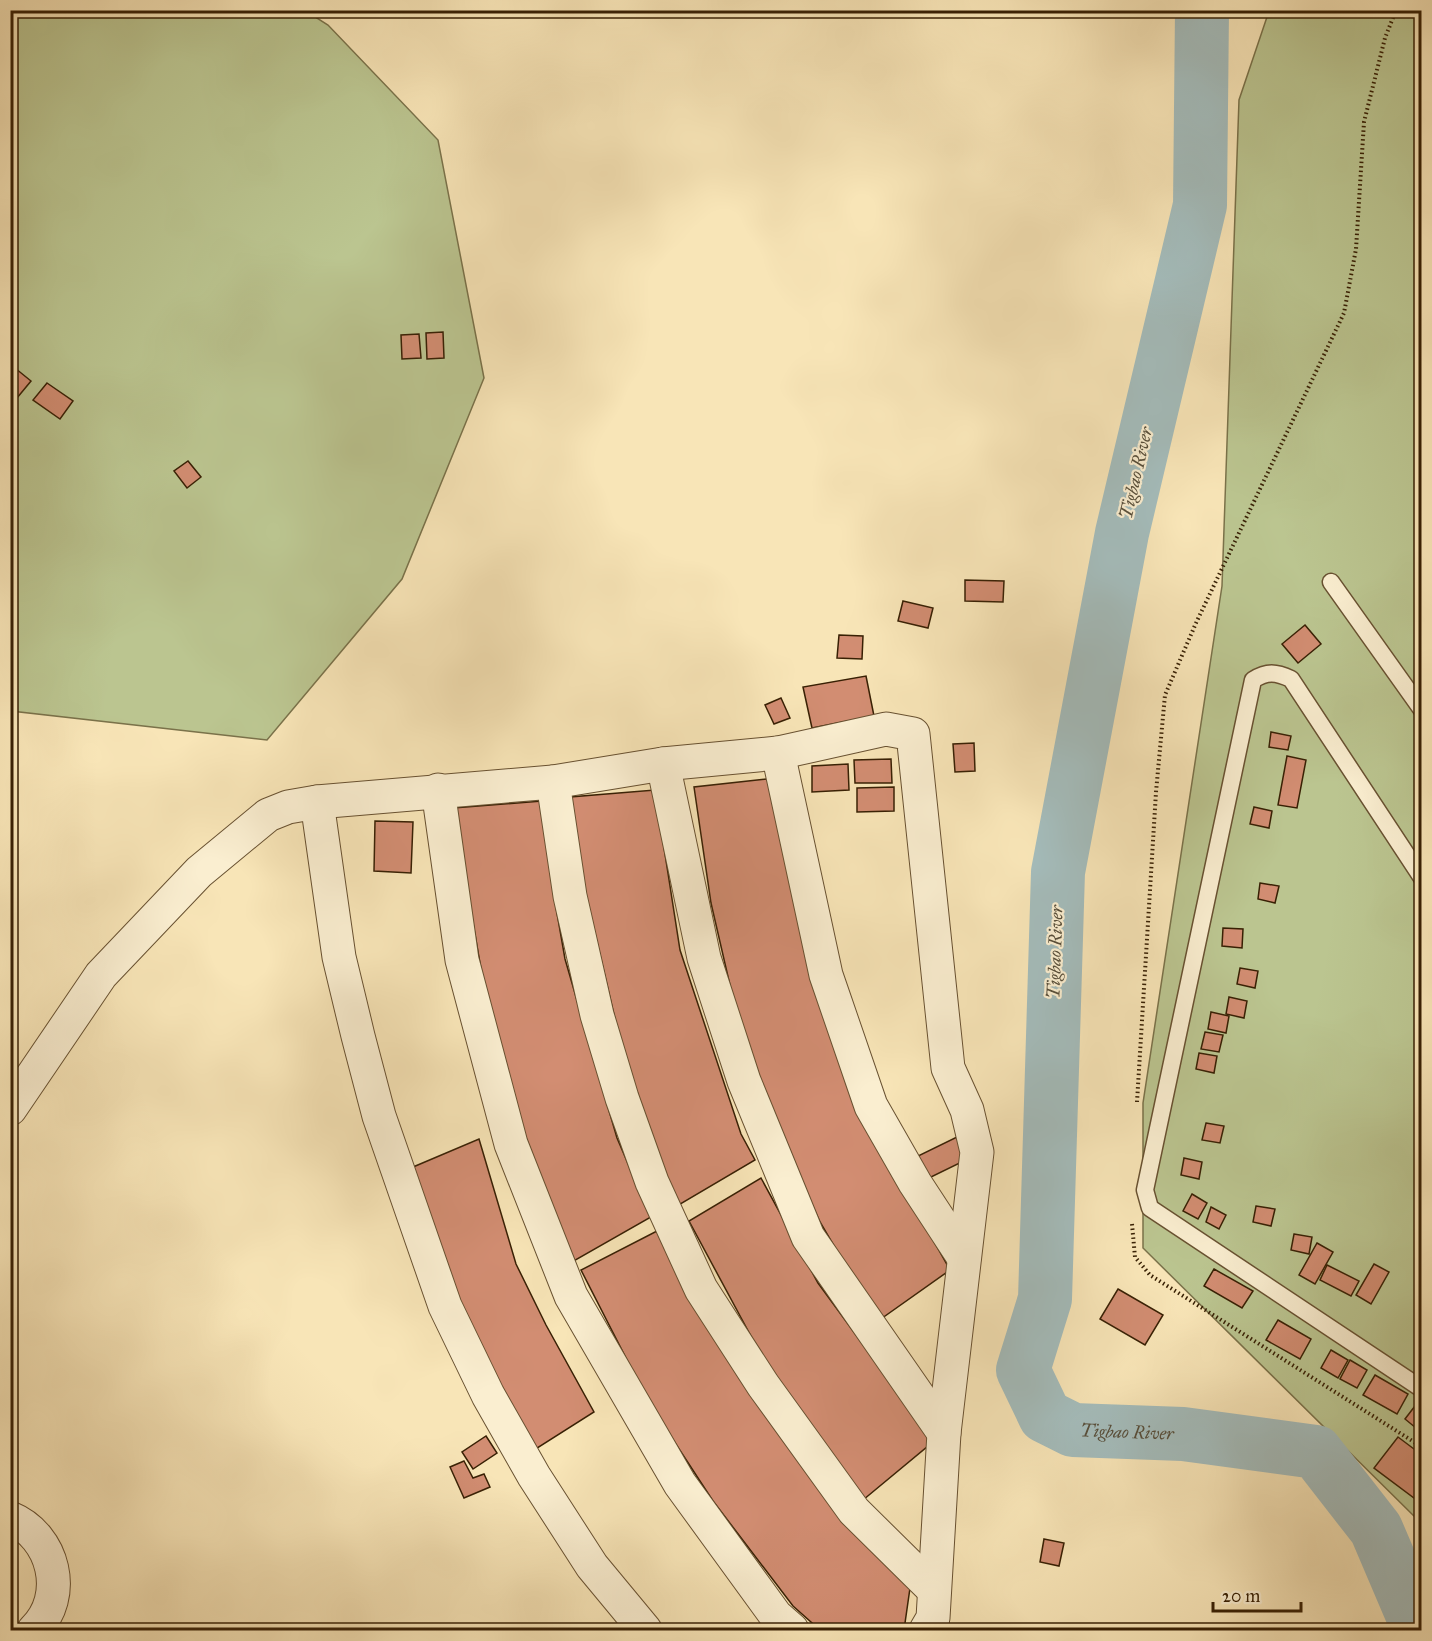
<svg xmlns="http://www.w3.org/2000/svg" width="1432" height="1641" viewBox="0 0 1432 1641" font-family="'IM FELL Great Primer',serif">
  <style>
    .green { fill: #bbc590; stroke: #7a724a; stroke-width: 1.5 }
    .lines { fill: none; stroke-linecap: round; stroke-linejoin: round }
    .river { stroke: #a4bcbb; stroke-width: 54 }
    .building { fill: #d28d72; stroke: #382004; stroke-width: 1.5 }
    .lane-casing { stroke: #685131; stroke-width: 19 }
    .street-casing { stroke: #685131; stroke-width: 35 }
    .path { stroke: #382004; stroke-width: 4; stroke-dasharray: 1.5 3; stroke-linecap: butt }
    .lane { stroke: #faeed0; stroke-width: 16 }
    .street { stroke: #faeed0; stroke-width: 33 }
    .labels { text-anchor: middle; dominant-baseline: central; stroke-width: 4.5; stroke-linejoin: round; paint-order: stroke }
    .water-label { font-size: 18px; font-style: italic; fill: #584f3b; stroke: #faeed0 }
  </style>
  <rect width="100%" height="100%" fill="#f8e5b7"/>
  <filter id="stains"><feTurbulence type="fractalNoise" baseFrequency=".00333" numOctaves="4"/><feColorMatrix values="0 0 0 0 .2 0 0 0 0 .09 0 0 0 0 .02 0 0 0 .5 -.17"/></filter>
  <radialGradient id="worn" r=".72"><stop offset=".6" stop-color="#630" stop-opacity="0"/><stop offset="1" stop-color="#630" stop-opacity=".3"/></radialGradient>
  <!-- green -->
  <g class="green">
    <path d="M11,11H306L328,25L438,140L484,378L402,579L267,740L11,711Z"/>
    <path d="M1269,11H1421V1523L1143,1248V1103L1222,586L1239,100Z"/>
  </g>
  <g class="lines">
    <!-- river -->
    <path class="river" id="s1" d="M1202,10L1200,205L1122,533L1058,872L1045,1299L1023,1370L1045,1416L1073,1430L1183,1434L1316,1452L1376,1529L1419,1630"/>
  </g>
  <!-- building -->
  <g class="building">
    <path d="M443,332L444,358L427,359L426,333Z"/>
    <path d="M419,334L421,358L402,359L401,335Z"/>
    <path d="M10,364L31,381L17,398L10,393Z"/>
    <path d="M47,383L73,401L60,419L33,400Z"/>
    <path d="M188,461L201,477L187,488L174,471Z"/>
    <path d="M965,580L1004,581L1003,602L965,601Z"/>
    <path d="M903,601L933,608L928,628L898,621Z"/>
    <path d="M1305,625L1321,644L1298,663L1282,644Z"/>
    <path d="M839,635L863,636L862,659L837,658Z"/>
    <path d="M866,676L874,716L812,728L803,687Z"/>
    <path d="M781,698L790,718L774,724L765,705Z"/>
    <path d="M1271,732L1291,736L1288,750L1269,747Z"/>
    <path d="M974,743L975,771L955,772L953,744Z"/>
    <path d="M1287,756L1306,760L1297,808L1278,805Z"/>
    <path d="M891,759L892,783H855L854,760Z"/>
    <path d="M848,764L849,790L812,792V766Z"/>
    <path d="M776,778L927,1229L950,1270L878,1321L820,1222L774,1121L738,1020L711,903L694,787Z"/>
    <path d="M894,787V811L857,812V788Z"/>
    <path d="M655,790L680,950L741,1134L755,1160L677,1206L633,1096L574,844L570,797Z"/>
    <path d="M542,801L553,890L565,959L617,1138L651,1217L572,1262L511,1097L489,1015L453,808Z"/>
    <path d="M1254,807L1272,811L1269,828L1250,824Z"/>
    <path d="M375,821L413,822L411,873L374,871Z"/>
    <path d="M1260,883L1279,886L1275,903L1258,899Z"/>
    <path d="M1223,928L1243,929L1242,948L1222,946Z"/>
    <path d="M1240,968L1258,971L1255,988L1237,984Z"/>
    <path d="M1229,997L1247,1001L1244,1018L1226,1014Z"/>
    <path d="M1211,1012L1229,1016L1226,1033L1208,1029Z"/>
    <path d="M1205,1032L1223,1035L1219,1052L1201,1049Z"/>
    <path d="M1199,1053L1217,1056L1214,1073L1196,1069Z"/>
    <path d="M1206,1123L1224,1126L1220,1143L1202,1140Z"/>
    <path d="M957,1137L968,1159L929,1178L918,1156Z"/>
    <path d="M479,1139L516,1264L546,1325L594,1412L531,1452L450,1290L406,1170Z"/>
    <path d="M1184,1158L1202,1162L1199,1179L1181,1175Z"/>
    <path d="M761,1178L818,1283L934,1441L863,1500L775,1381L689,1221Z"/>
    <path d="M1192,1194L1207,1203L1198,1219L1183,1211Z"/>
    <path d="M1256,1206L1275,1209L1271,1226L1253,1222Z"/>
    <path d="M1211,1207L1226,1215L1219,1229L1206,1222Z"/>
    <path d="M657,1231L910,1588L904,1630H820L793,1606L713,1501L649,1403L581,1270Z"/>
    <path d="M1294,1234L1312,1237L1309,1254L1291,1250Z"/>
    <path d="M1317,1243L1333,1252L1315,1284L1299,1275Z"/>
    <path d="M1374,1264L1389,1272L1371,1304L1356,1295Z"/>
    <path d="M1327,1265L1359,1281L1351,1296L1320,1280Z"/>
    <path d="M1214,1269L1253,1291L1242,1308L1204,1286Z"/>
    <path d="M1118,1289L1163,1315L1145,1345L1100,1319Z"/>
    <path d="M1278,1320L1311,1339L1300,1359L1266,1340Z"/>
    <path d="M1331,1350L1348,1360L1338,1378L1321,1368Z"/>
    <path d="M1350,1360L1367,1370L1357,1388L1340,1379Z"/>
    <path d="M1375,1375L1408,1394L1397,1414L1363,1395Z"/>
    <path d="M1418,1402L1422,1405V1433L1405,1419Z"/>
    <path d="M486,1436L497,1453L473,1469L462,1452Z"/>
    <path d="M1398,1437L1422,1455V1504L1374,1468Z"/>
    <path d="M464,1461L473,1478L484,1474L490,1487L464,1498L450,1467Z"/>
    <path d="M1044,1539L1064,1543L1059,1566L1040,1562Z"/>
  </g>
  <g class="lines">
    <defs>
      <g id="lane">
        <path d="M1331,582L1422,710"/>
        <path d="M1422,878L1291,679C1276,672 1267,671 1253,680L1145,1190L1150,1208L1422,1389"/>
      </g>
      <g id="street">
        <path d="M778,753L826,975L871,1106L915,1183L964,1258"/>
        <path d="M663,764L704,958L744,1081L808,1237L944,1433"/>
        <path d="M553,782L570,896L597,1015L622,1098L652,1182L701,1289L763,1385L854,1511L933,1589"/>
        <path d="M438,790L462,960L511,1144L571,1296L680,1484L776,1616L792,1630"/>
        <path d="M317,802L339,957L358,1036L379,1116L445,1306L488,1395L534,1476L592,1566L645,1630"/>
        <path d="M10,1109L101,975L199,872L268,815L288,807L317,802L553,782L663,764L778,753L886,729L913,734L948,1068L967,1110L977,1152L944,1433L933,1618L926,1630"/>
        <path d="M10,1518C54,1536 69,1596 34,1630"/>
      </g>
    </defs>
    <!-- lane casing -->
    <use href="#lane" class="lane-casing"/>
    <!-- street casing -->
    <use href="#street" class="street-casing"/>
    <!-- path -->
    <g class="path">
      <path d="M1137,1102L1156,792L1165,695L1196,623L1344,313L1356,249L1364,122L1385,38L1396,10"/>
      <path d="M1132,1224L1135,1257L1150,1275L1422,1447"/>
    </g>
    <!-- lane -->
    <use href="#lane" class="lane"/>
    <!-- street -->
    <use href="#street" class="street"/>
  </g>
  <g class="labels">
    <!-- water labels -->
    <g class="water-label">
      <text transform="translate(1136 473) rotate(-77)">Tigbao River</text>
      <text transform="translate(1055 952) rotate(-88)">Tigbao River</text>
      <text stroke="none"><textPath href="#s1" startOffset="1515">Tigbao River</textPath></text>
    </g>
  </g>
  <!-- margin -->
  <rect width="1432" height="1641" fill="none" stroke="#f8e5b7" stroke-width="36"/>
  <rect x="12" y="12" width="1408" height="1617" fill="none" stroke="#382004" stroke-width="3"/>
  <rect x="18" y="18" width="1396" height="1605" fill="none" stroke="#382004" stroke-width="1.5"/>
  <!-- scale -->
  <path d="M1213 1602v9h88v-9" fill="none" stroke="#382004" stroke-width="3"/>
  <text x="1222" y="1602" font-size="18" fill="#382004" stroke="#faeed0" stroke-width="4.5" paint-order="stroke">20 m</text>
  <rect width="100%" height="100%" filter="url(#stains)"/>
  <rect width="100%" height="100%" fill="url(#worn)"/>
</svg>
